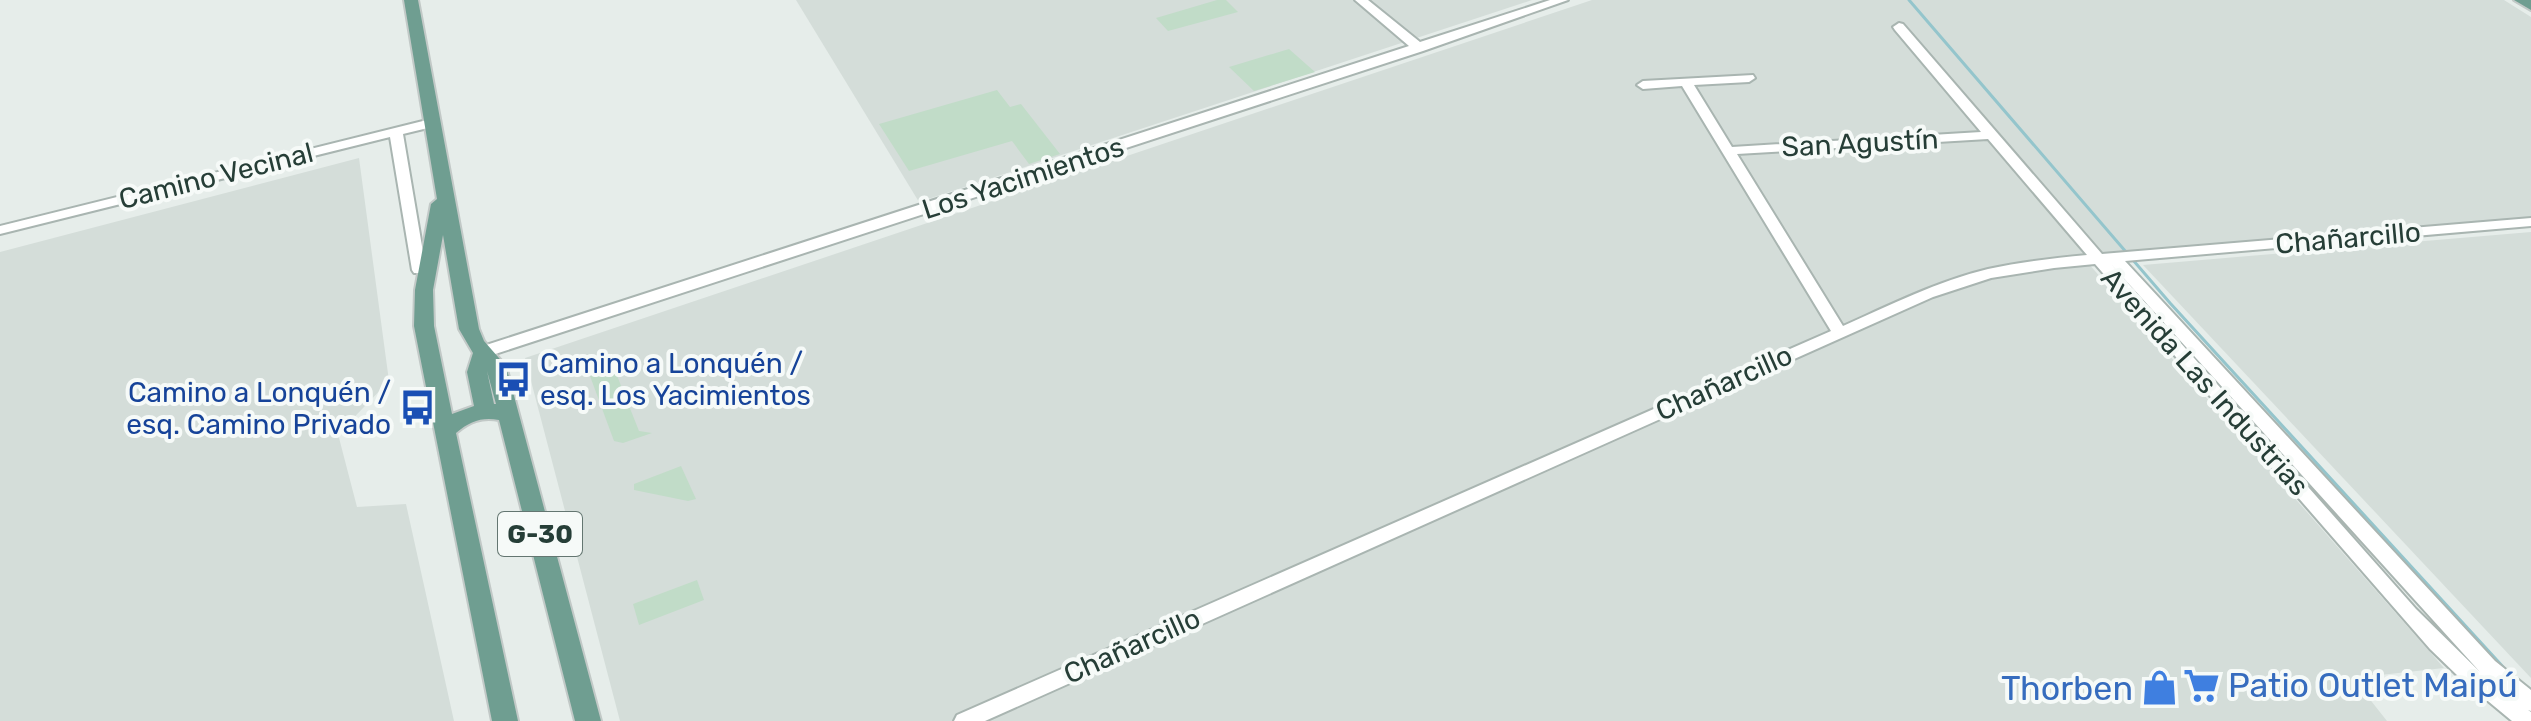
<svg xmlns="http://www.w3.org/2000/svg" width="2531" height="721" viewBox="0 0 2531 721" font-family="Rubik,sans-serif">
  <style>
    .built { fill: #d4ddd9 }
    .green { fill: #c1dcc8 }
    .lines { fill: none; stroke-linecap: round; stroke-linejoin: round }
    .stream { stroke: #94c5cc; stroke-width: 3 }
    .minor-casing { stroke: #a9b5b1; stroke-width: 4 }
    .major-casing { stroke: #c2c9c7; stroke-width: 4 }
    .minor { fill: #fff; fill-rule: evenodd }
    .major { fill: #6f9e91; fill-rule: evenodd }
    .labels { text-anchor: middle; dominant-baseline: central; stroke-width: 8; stroke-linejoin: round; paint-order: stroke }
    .shield { fill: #f6faf8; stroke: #647671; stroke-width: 2 }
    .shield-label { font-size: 26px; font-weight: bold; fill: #263e37 }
    .street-label { font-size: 28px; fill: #263e37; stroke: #f6faf8 }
    .transit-label { font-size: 28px; fill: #164399; stroke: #f6faf8; text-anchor: start }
    .near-shop-label { font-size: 34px; fill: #366cbe; stroke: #f6faf8; text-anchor: start }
  </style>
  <rect width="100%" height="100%" fill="#e6edea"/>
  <!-- built -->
  <g class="built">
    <path d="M796,0H1532L919,202Z"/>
    <path d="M1592,0H2504L2531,17V221L2088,263L2444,668L2353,678L2387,721H620L525,358Z"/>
    <path d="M359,158L389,381L338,434L357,507L406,504L454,721H0V252Z"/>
    <path d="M2531,232V678L2143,265Z"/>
  </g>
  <!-- green -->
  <g class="green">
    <path d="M1217,0H1226L1238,12L1168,31L1156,18Z"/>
    <path d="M1289,49L1315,72L1254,91L1229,67Z"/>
    <path d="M997,90L1010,107L1021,104L1060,154L1029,164L1012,141L909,171L879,124Z"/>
    <path d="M614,368L639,431L652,433L623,443L614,441L590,376Z"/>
    <path d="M681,466L696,499L688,501L634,490V484Z"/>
    <path d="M697,580L704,600L639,625L633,604Z"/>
  </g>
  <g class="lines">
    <!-- stream -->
    <path class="stream" d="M1909,0L2170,303L2505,669"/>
    <defs>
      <g id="minor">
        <path d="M1355,0H1368L1420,42L1550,0H1568L1423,51L489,356L483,357L475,352L477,348L1409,46Z"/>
        <path d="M1899,23L1903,24L2102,254L2531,218V226L2125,261L2495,661L2531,690V711L2528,710L2531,712V721H2512L2459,677L2430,649L2095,264L2054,268L1991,278L1933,297L985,721H954L957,715L1831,331L1682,86L1643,89L1637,85L1643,81L1753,75L1755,78L1749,82L1694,85L1732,147L1981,132L1895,30L1893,27ZM1988,139L2087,255C2054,258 2021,262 1988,269C1938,281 1890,305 1843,326L1737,154ZM2110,263L2480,672L2416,609Z"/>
        <path d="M431,119L438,123L436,126L403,134L426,270L424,273H414L412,270L390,137L0,234V226Z"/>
      </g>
      <g id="major">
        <path d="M404,0H418L479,329L484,341L506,366L601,721H575L499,420C482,417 470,421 456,433L518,721H492L414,326L415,290L431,204L437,199ZM443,235L459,329L473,353L467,372L474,406L452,414L434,326L433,290ZM487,371L496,404H494Z"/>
        <path d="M2514,0H2531V10Z"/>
      </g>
    </defs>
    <!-- minor casing -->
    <use href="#minor" class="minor-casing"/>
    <!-- major casing -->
    <use href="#major" class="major-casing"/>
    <!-- minor -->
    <use href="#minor" class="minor"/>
    <!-- major -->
    <use href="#major" class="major"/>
  </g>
  <!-- icons -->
  <defs>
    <symbol id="bus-bare" viewBox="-9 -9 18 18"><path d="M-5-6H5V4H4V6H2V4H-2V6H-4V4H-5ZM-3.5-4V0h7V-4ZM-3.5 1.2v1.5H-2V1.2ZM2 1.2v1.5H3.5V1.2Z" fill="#1a4fb4" stroke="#f6faf8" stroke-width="2.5" paint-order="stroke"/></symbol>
    <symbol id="supermarket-bare" viewBox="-9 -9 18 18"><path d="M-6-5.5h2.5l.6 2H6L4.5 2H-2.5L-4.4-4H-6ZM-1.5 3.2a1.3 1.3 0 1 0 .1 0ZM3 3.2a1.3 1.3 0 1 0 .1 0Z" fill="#3f7fe0" stroke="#f6faf8" stroke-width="2.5" paint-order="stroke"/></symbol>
    <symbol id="shop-bare" viewBox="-9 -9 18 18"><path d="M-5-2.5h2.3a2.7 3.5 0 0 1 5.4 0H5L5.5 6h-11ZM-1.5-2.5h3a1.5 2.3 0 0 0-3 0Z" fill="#3f7fe0" stroke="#f6faf8" stroke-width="2.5" paint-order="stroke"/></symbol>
  </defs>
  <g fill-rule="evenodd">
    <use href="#bus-bare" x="488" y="354" width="51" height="51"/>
    <use href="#bus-bare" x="392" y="382" width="51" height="51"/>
    <use href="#supermarket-bare" x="2176" y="660" width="51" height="51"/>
    <use href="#shop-bare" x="2134" y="662" width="51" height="51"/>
  </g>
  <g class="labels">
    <!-- shield labels -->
    <rect class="shield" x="498" y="512" width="84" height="44" rx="6"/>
    <g class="shield-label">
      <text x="540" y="534">G-30</text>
    </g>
    <!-- street labels -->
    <g class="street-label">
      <text transform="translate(1860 143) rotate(-3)">San Agustín</text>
      <text transform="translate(216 176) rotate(-14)">Camino Vecinal</text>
      <text transform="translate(1023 178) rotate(-18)">Los Yacimientos</text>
      <text transform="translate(2348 238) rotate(-5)">Chañarcillo</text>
      <text transform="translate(2205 382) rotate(48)">Avenida Las Industrias</text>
      <text transform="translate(1724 383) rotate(-24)">Chañarcillo</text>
      <text transform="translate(1132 646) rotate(-24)">Chañarcillo</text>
    </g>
    <!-- transit labels -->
    <g class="transit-label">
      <text x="540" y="363">Camino a Lonquén /<tspan x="540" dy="32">esq. Los Yacimientos</tspan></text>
      <text x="391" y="392" text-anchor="end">Camino a Lonquén /<tspan x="391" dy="32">esq. Camino Privado</tspan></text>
    </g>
    <!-- near-shop labels -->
    <g class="near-shop-label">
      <text x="2228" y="685">Patio Outlet Maipú</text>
      <text x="2133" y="688" text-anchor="end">Thorben</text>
    </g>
  </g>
</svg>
